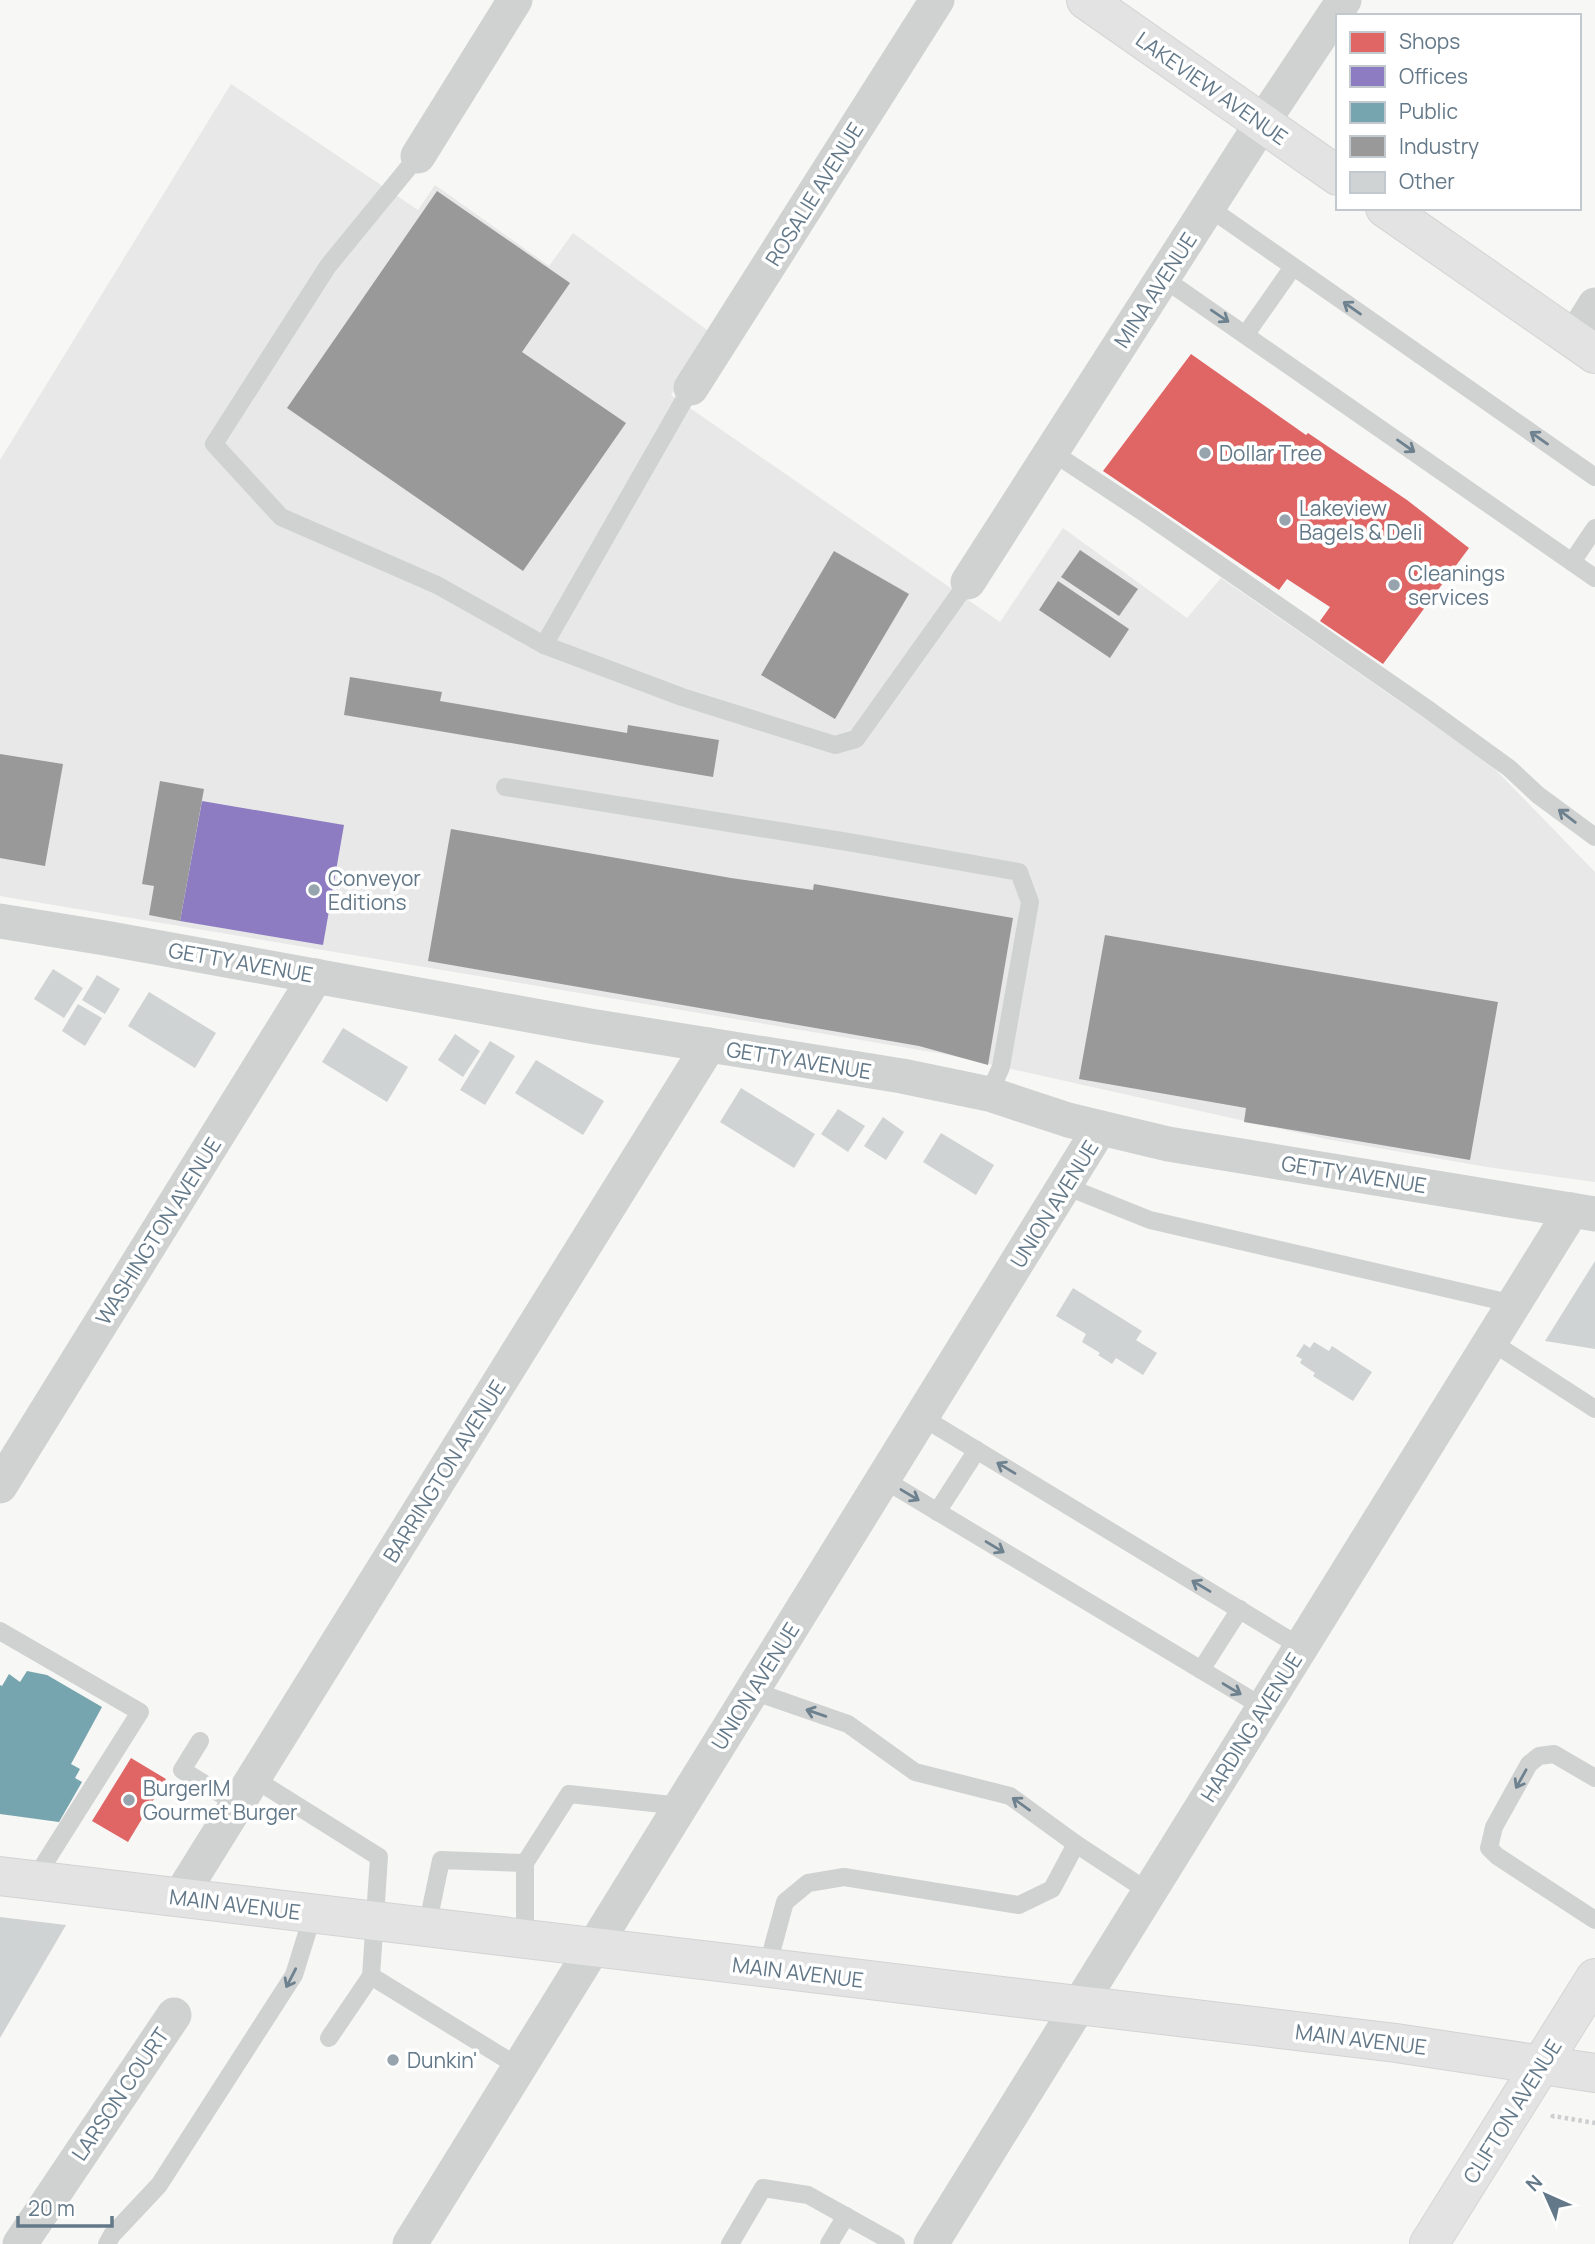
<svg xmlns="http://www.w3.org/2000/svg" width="1595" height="2244" viewBox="0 0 1595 2244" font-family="Manrope,sans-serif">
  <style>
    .built { fill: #e7e8e7 }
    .shops { fill: #e06666 }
    .offices { fill: #8e7cc3 }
    .public { fill: #76a5af }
    .industry { fill: #999 }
    .building { fill: #d0d3d3 }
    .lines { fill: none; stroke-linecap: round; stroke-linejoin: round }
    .secondary-casing { stroke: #d3d5d4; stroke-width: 40 }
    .primary-casing { stroke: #d2d4d4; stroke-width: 40 }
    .path { stroke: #cccecf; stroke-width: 4.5; stroke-dasharray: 3.5 3.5; stroke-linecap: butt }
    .lane { stroke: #d0d2d2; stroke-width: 18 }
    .street { stroke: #d0d2d2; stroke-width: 35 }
    .secondary { stroke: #e3e3e3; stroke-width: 38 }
    .primary { stroke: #e3e3e3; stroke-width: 38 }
    .oneway { stroke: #6e818f }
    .poi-dot { fill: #97a4ae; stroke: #fff; stroke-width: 2.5 }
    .labels { text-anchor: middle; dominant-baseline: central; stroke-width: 7; stroke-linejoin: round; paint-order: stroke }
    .street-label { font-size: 21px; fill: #637888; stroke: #fff }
    .poi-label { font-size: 21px; fill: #637888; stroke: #fff; text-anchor: start }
  </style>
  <rect width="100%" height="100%" fill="#f7f7f5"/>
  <!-- built -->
  <path class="built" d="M231,84L418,210L435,185L549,266L573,233L710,332L671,395L1000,622L1063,528L1187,618L1221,578L1489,763L1595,872V1182L1487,1167L1326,1139L944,1054L0,896V460Z"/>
  <!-- shops -->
  <g class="shops">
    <path d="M1191,354L1306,435L1308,433L1407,500L1469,548L1383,664L1320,621L1330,607L1287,579L1279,590L1103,471Z"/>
    <path d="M131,1758L166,1779L128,1842L92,1821Z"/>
  </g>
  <!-- offices -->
  <path class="offices" d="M202,801L344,825L323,945L180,921Z"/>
  <!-- public -->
  <path class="public" d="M27,1671L47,1675L102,1707L71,1764L80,1769L75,1778L82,1782L59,1822L0,1814V1685L2,1686L9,1674L20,1682Z"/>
  <!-- industry -->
  <g class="industry">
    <path d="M437,191L570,283L522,352L626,423L523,571L287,408Z"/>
    <path d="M1080,550L1138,589L1119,616L1061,577Z"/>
    <path d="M834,551L909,594L835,719L761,675Z"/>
    <path d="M1058,581L1129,629L1110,658L1039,610Z"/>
    <path d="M350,677L442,692L440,701L627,733L628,725L719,740L713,777L344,715Z"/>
    <path d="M0,754L63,764L45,866L0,858Z"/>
    <path d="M160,781L204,789L180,921L149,915L154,886L142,884Z"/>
    <path d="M451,829L731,878L813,890L814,884L1013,918L988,1065L919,1046L428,961Z"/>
    <path d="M1105,935L1498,1002L1470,1160L1244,1122L1246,1108L1079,1079Z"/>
  </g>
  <!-- building -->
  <g class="building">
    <path d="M53,969L83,988L64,1018L34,999Z"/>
    <path d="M97,975L120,989L105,1014L82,1000Z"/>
    <path d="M149,992L216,1033L195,1068L128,1026Z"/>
    <path d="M78,1004L102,1018L85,1046L62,1031Z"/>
    <path d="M343,1028L408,1067L387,1102L322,1062Z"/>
    <path d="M455,1034L480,1051L463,1077L438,1060Z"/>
    <path d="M490,1041L515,1056L485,1105L460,1090Z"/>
    <path d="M536,1060L604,1101L583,1135L515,1093Z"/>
    <path d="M741,1088L815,1134L794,1168L720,1122Z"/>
    <path d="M838,1109L865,1126L848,1152L821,1134Z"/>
    <path d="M883,1117L904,1132L886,1160L864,1146Z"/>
    <path d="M941,1133L994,1165L976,1195L923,1162Z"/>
    <path d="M1595,1261V1349L1545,1341Z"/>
    <path d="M1073,1288L1142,1331L1136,1340L1157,1353L1143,1375L1116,1358L1112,1364L1098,1355L1100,1353L1082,1342L1086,1334L1056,1316Z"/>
    <path d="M1314,1342L1329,1351L1332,1346L1372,1372L1353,1401L1313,1376L1315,1373L1300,1363L1302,1359L1296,1356L1304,1344L1310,1348Z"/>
    <path d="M0,1917L66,1925L0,2038Z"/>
  </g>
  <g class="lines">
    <defs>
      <g id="secondary">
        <path d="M1086,0L1338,176"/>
        <path d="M1385,208L1595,354"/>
        <path d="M1429,2244L1595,1978"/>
      </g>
      <path id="primary" d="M0,1876L1396,2043L1595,2073"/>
    </defs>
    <!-- secondary casing -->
    <use href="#secondary" class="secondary-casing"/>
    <!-- primary casing -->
    <use href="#primary" class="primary-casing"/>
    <!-- path -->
    <path class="path" d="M1552,2118L1553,2116L1595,2123"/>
    <!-- lane -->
    <g class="lane">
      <path d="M418,156L328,266L214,444L281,517L437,585L544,645L691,388"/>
      <path d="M1208,207L1595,477"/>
      <path d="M1163,278L1595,578"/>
      <path d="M1246,334L1293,267"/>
      <path d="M1052,452L1149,516L1426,708L1509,768L1538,795L1595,837"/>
      <path d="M1572,562L1595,528"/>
      <path d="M544,645L682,697L835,745L856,739L968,582"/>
      <path d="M505,787L854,843L1019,872L1030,902L1001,1067L989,1094"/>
      <path d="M1065,1186L1150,1220L1514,1304"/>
      <path d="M1490,1341L1595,1409"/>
      <path d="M922,1417L1301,1647"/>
      <path d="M883,1479L1263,1707"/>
      <path d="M937,1512L977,1450"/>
      <path d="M0,1631L140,1712L34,1880"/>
      <path d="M1201,1670L1240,1609"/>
      <path d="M753,1691L848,1724L915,1772L1010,1796L1076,1844"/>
      <path d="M200,1741L182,1770L237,1804"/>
      <path d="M253,1778L379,1857L371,1976L519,2067"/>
      <path d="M1595,1778L1554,1754L1539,1756L1529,1764L1494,1827L1489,1848L1497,1856L1595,1920"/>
      <path d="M427,1927L441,1860L525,1863L569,1794L681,1806"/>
      <path d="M525,1939V1863"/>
      <path d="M767,1968L785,1902L808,1883L844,1877L1019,1905L1052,1889L1076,1844L1149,1892"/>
      <path d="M329,2038L371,1976"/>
      <path d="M107,2244L112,2235L159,2185L294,1975L313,1914"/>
      <path d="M730,2244L763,2188L808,2195L896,2244"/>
      <path d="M829,2244L846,2216"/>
    </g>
    <!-- street -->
    <g class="street">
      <path d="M418,156L515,0"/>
      <path d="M1574,339L1595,305"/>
      <path d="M691,388L937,0"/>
      <path d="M968,582L1262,123L1344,0"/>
      <path d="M0,921L105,938L590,1026L902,1076L989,1094L1068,1120L1168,1144L1595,1214"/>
      <path d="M0,1486L316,976"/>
      <path d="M179,1898L709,1045"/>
      <path d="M20,2244L174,2015"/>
      <path d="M410,2244L1100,1128"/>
      <path d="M931,2244L1572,1210"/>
    </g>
    <!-- secondary -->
    <use href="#secondary" class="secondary"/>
    <!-- primary -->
    <use href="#primary" class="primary"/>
  </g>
  <!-- one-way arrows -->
  <defs><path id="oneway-shaft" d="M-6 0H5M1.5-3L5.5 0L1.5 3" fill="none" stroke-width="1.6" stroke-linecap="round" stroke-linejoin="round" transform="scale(1.75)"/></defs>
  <g class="oneway">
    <use href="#oneway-shaft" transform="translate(1352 308) rotate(-145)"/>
    <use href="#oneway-shaft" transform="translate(1220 316) rotate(34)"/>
    <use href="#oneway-shaft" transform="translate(1539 438) rotate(-145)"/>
    <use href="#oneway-shaft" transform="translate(1406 446) rotate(35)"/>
    <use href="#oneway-shaft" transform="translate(1567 816) rotate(-143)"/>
    <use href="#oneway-shaft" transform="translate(1006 1468) rotate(-149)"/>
    <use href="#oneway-shaft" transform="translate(910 1495) rotate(31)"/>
    <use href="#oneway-shaft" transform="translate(995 1547) rotate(31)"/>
    <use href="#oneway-shaft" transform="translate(1201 1586) rotate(-149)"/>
    <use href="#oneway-shaft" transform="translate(1232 1689) rotate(31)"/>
    <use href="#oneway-shaft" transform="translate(816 1713) rotate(-161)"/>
    <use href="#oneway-shaft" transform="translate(1521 1779) rotate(119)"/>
    <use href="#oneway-shaft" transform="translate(1021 1804) rotate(-144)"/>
    <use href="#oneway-shaft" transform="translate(291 1978) rotate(117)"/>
  </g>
  <!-- markers -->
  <g class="poi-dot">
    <circle cx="1205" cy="453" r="7"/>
    <circle cx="1285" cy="520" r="7"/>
    <circle cx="1394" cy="585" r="7"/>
    <circle cx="314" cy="890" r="7"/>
    <circle cx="129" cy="1800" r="7"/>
    <circle cx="393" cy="2060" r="7"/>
  </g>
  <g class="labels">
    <!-- street labels -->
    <g class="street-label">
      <text transform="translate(1212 88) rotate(35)">LAKEVIEW AVENUE</text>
      <text transform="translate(814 194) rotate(-58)">ROSALIE AVENUE</text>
      <text transform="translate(1155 290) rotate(-57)">MINA AVENUE</text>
      <text transform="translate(241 962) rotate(10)">GETTY AVENUE</text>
      <text transform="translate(799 1060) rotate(9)">GETTY AVENUE</text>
      <text transform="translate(1354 1174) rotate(9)">GETTY AVENUE</text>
      <text transform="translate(1054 1204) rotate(-58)">UNION AVENUE</text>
      <text transform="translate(158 1231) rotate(-58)">WASHINGTON AVENUE</text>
      <text transform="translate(444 1471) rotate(-58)">BARRINGTON AVENUE</text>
      <text transform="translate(755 1686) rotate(-58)">UNION AVENUE</text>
      <text transform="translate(1251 1727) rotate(-58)">HARDING AVENUE</text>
      <text transform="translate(235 1904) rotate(7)">MAIN AVENUE</text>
      <text transform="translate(798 1972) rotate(7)">MAIN AVENUE</text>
      <text transform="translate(1361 2039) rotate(7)">MAIN AVENUE</text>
      <text transform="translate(120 2094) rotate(-56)">LARSON COURT</text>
      <text transform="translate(1512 2111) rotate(-58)">CLIFTON AVENUE</text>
    </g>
    <!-- poi labels -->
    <g class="poi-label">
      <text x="1219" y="453">Dollar Tree</text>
      <text x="1299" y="508">Lakeview<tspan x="1299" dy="24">Bagels &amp; Deli</tspan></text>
      <text x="1408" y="573">Cleanings<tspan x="1408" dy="24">services</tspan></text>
      <text x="328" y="878">Conveyor<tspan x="328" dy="24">Editions</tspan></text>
      <text x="143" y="1788">BurgerIM<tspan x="143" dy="24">Gourmet Burger</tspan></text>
      <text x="407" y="2060">Dunkin'</text>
    </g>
  </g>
  <!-- legend -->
  <rect x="1336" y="14" width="245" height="196" fill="#ffffff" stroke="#c1c9cf" stroke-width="2"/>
  <rect x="1350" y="32" width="35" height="21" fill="#e06666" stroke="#c1c9cf" stroke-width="2"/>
  <text x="1399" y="49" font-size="21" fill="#637888">Shops</text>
  <rect x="1350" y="66" width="35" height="21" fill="#8e7cc3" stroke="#c1c9cf" stroke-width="2"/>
  <text x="1399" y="84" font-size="21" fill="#637888">Offices</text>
  <rect x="1350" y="102" width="35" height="21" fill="#76a5af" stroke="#c1c9cf" stroke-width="2"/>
  <text x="1399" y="119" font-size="21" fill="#637888">Public</text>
  <rect x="1350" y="136" width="35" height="21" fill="#999999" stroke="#c1c9cf" stroke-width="2"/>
  <text x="1399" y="154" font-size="21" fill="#637888">Industry</text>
  <rect x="1350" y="172" width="35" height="21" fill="#d0d3d3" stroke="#c1c9cf" stroke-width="2"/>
  <text x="1399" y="189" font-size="21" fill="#637888">Other</text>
  <!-- north arrow -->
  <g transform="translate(1546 2195) rotate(315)" stroke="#ffffff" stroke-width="5" paint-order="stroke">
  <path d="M0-5L12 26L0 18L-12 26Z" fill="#637888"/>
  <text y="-10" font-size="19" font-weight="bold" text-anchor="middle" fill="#637888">N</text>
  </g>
  <!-- scale -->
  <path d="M18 2216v10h94v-10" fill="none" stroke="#637888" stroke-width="3.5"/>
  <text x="28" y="2216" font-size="21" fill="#637888" stroke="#ffffff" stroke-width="5" paint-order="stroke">20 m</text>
</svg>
